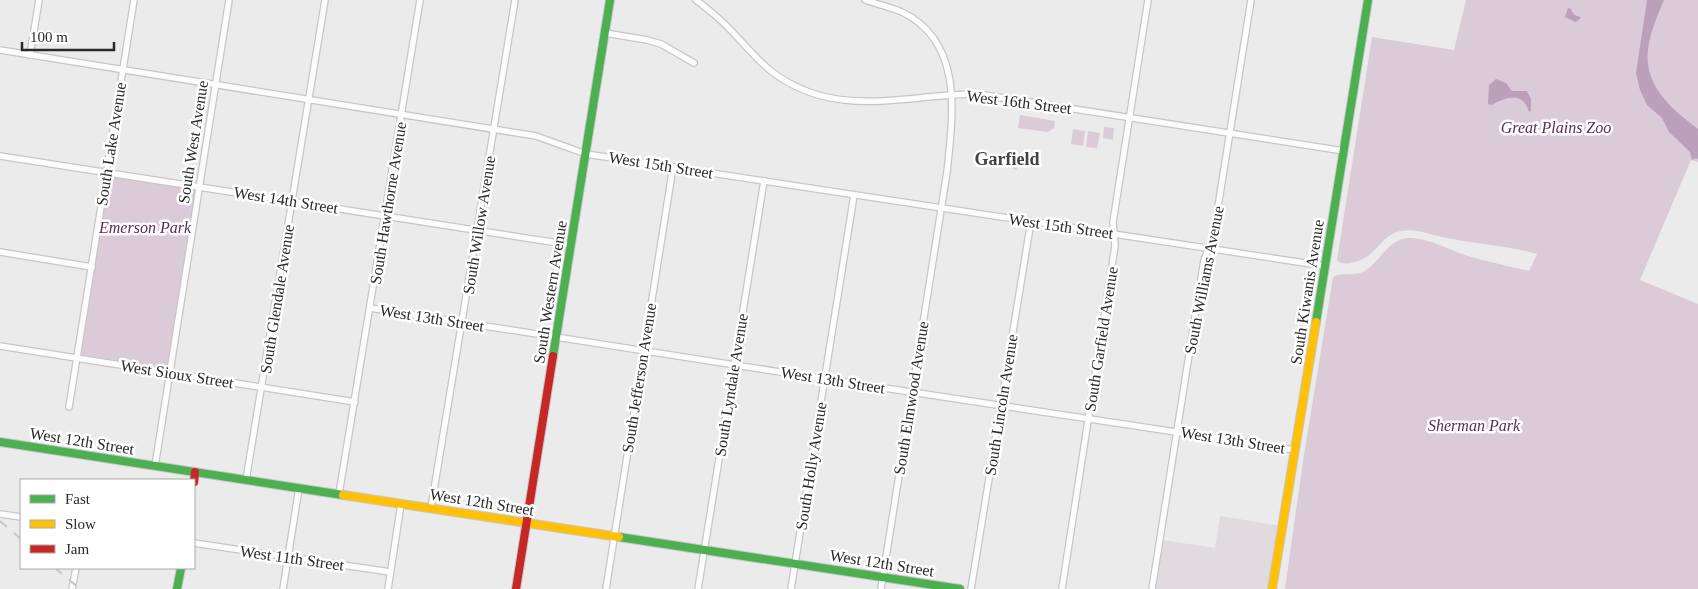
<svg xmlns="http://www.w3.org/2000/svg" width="1698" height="589" viewBox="0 0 1698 589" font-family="'Times New Roman',serif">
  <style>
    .built { fill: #dfdbde }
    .green { fill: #dbcbd9 }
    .water { fill: #bc9fb9 }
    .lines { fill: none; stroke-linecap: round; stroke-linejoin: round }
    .street-casing { stroke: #c7c6c7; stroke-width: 8 }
    .fast-casing { stroke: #c7c6c7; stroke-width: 10 }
    .slow-casing { stroke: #c7c6c7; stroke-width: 10 }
    .jam-casing { stroke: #c7c6c7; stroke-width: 10 }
    .street { stroke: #fcfcfc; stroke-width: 5.5 }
    .fast { stroke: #4caf50; stroke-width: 8 }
    .slow { stroke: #ffc107; stroke-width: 8 }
    .jam { stroke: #c62828; stroke-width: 8 }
    .rail { stroke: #c7c6c7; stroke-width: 2; stroke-dasharray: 9 9; stroke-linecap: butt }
    .labels { text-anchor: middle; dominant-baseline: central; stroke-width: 5; stroke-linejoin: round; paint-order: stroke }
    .street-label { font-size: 16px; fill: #2a292a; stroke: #fff }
    .park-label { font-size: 16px; font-style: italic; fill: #5e2a5a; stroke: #fff }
    .neighbourhood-label { font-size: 18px; font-weight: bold; fill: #434143; stroke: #fff }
  </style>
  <rect width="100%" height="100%" fill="#ecebec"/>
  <!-- built -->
  <path class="built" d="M1220,516L1282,526L1269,589H1155L1162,540L1215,548Z"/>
  <!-- green -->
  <g class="green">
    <path d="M1466,0H1698V162L1691,160L1640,280L1698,304V589H1285L1303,461L1333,277C1341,272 1353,276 1363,272C1378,264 1384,246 1400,240C1406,237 1412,238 1419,239C1433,241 1448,249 1462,254C1484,261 1507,266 1529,271L1537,254C1506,245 1473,244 1442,237C1428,234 1416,228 1401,231C1379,235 1378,258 1351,263C1345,264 1341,264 1337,260L1372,37L1454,50Z"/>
    <path d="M1020,115L1055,121L1054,128L1048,132L1018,128Z"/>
    <path d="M1104,127L1114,128L1113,140L1103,138Z"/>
    <path d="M1073,129L1085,131L1083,146L1071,144Z"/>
    <path d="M1088,131L1100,133L1097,148L1086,147Z"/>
    <path d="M1008,154L1021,161L1016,170L1001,163Z"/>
    <path d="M106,173L200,187L170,373L77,358Z"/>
  </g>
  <!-- water -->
  <g class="water">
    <path d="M1647,0H1664C1648,38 1636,66 1666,101C1675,112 1687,120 1698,129V159L1696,158L1692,160L1690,152L1669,132L1662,118L1647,105L1640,90L1636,73Z"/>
    <path d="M1568,8L1571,9C1573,15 1575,15 1580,17L1581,18L1576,22L1565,17Z"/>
    <path d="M1496,79L1506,83L1512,91H1527L1531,99V110L1529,112C1523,91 1506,97 1492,105L1488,104L1489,85Z"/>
  </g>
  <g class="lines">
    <defs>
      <g id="street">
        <path d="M696,0C703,5 710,11 717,17C736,33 751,55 771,71C836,121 905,94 978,94L1344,151"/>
        <path d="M865,0C877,4 890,7 902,12C964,42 953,115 947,172L881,589"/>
        <path d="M605,33L647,40L661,44L694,63"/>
        <path d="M0,50L536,136L586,154L1325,266"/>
        <path d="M30,55L39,0"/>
        <path d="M0,156L571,245"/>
        <path d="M0,252L92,267"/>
        <path d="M370,308L825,379L1295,450"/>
        <path d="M0,346L355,402"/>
        <path d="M69,407L134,0"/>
        <path d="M155,466L229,0"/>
        <path d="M246,480L325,0"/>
        <path d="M339,494L420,0"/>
        <path d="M431,508L515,0"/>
        <path d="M0,514L21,517"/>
        <path d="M194,543L390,572"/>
        <path d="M72,589L76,568"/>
        <path d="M283,589L299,488"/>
        <path d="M388,589L401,504"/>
        <path d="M606,589L673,167"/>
        <path d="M698,589L764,181"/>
        <path d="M791,589L854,195"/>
        <path d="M971,589L1031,221"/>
        <path d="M1062,589L1115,246L1113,222L1148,0"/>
        <path d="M1152,589L1204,260L1213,238L1251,0"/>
      </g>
      <g id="fast">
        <path d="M1316,322L1368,0"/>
        <path d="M553,356L610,0"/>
        <path d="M0,442L343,495"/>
        <path d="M619,537L960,589"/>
        <path d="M177,589L181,568"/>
      </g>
      <g id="slow">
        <path d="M343,495L619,537"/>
        <path d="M1272,589L1316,322"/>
      </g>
      <g id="jam">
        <path d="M194,482L195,472"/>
        <path d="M516,589L553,356"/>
      </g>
    </defs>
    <!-- street casing -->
    <use href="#street" class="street-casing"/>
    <!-- fast casing -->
    <use href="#fast" class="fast-casing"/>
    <!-- slow casing -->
    <use href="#slow" class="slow-casing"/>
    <!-- jam casing -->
    <use href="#jam" class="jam-casing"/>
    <!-- street -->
    <use href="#street" class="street"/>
    <!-- fast -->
    <use href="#fast" class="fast"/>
    <!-- slow -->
    <use href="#slow" class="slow"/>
    <!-- jam -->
    <use href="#jam" class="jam"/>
    <!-- rail -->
    <g class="rail">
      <path d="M0,521L21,539"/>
      <path d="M55,568L80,589"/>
    </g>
  </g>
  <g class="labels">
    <!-- street labels -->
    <g class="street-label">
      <text transform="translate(1019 102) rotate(7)">West 16th Street</text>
      <text transform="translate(193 142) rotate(-81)">South West Avenue</text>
      <text transform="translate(111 144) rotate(-81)">South Lake Avenue</text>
      <text transform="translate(661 165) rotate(9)">West 15th Street</text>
      <text transform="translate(286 200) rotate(9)">West 14th Street</text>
      <text transform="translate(388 203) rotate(-81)">South Hawthorne Avenue</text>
      <text transform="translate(479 225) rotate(-81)">South Willow Avenue</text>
      <text transform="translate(1061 226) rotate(8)">West 15th Street</text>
      <text transform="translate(1204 280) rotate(-79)">South Williams Avenue</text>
      <text transform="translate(550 292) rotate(-81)">South Western Avenue</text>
      <text transform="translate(1307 292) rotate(-81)">South Kiwanis Avenue</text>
      <text transform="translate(277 299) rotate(-81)">South Glendale Avenue</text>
      <text transform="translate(432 318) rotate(9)">West 13th Street</text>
      <text transform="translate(1101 339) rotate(-81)">South Garfield Avenue</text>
      <text transform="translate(177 374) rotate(9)">West Sioux Street</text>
      <text transform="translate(639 378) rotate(-81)">South Jefferson Avenue</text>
      <text transform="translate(833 380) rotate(9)">West 13th Street</text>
      <text transform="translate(731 385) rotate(-81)">South Lyndale Avenue</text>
      <text transform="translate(911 398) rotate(-81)">South Elmwood Avenue</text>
      <text transform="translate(1001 405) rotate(-81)">South Lincoln Avenue</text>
      <text transform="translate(1233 440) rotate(9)">West 13th Street</text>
      <text transform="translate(82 441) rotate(9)">West 12th Street</text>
      <text transform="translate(811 466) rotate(-81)">South Holly Avenue</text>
      <text transform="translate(482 502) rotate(9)">West 12th Street</text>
      <text transform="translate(292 558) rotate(8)">West 11th Street</text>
      <text transform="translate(882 563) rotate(9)">West 12th Street</text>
    </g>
    <!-- park labels -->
    <g class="park-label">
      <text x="1556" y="127">Great Plains Zoo</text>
      <text x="145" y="227">Emerson Park</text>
      <text x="1474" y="425">Sherman Park</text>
    </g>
    <!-- neighbourhood labels -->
    <g class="neighbourhood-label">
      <text x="1007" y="159">Garfield</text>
    </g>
  </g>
  <!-- legend -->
  <rect x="20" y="479" width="175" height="90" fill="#ffffff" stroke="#aaa9aa"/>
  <rect x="30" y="495" width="25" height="8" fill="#4caf50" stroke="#aaa9aa"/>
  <text x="65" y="504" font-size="15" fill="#2a292a">Fast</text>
  <rect x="30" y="520" width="25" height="8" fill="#ffc107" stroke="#aaa9aa"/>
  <text x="65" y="529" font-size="15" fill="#2a292a">Slow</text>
  <rect x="30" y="545" width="25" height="8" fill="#c62828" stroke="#aaa9aa"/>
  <text x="65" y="554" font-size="15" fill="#2a292a">Jam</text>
  <!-- scale -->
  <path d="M22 42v8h92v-8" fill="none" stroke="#2a292a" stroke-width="2.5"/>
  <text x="30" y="42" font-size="15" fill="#2a292a" stroke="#ffffff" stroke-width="4" paint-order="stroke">100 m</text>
</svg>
